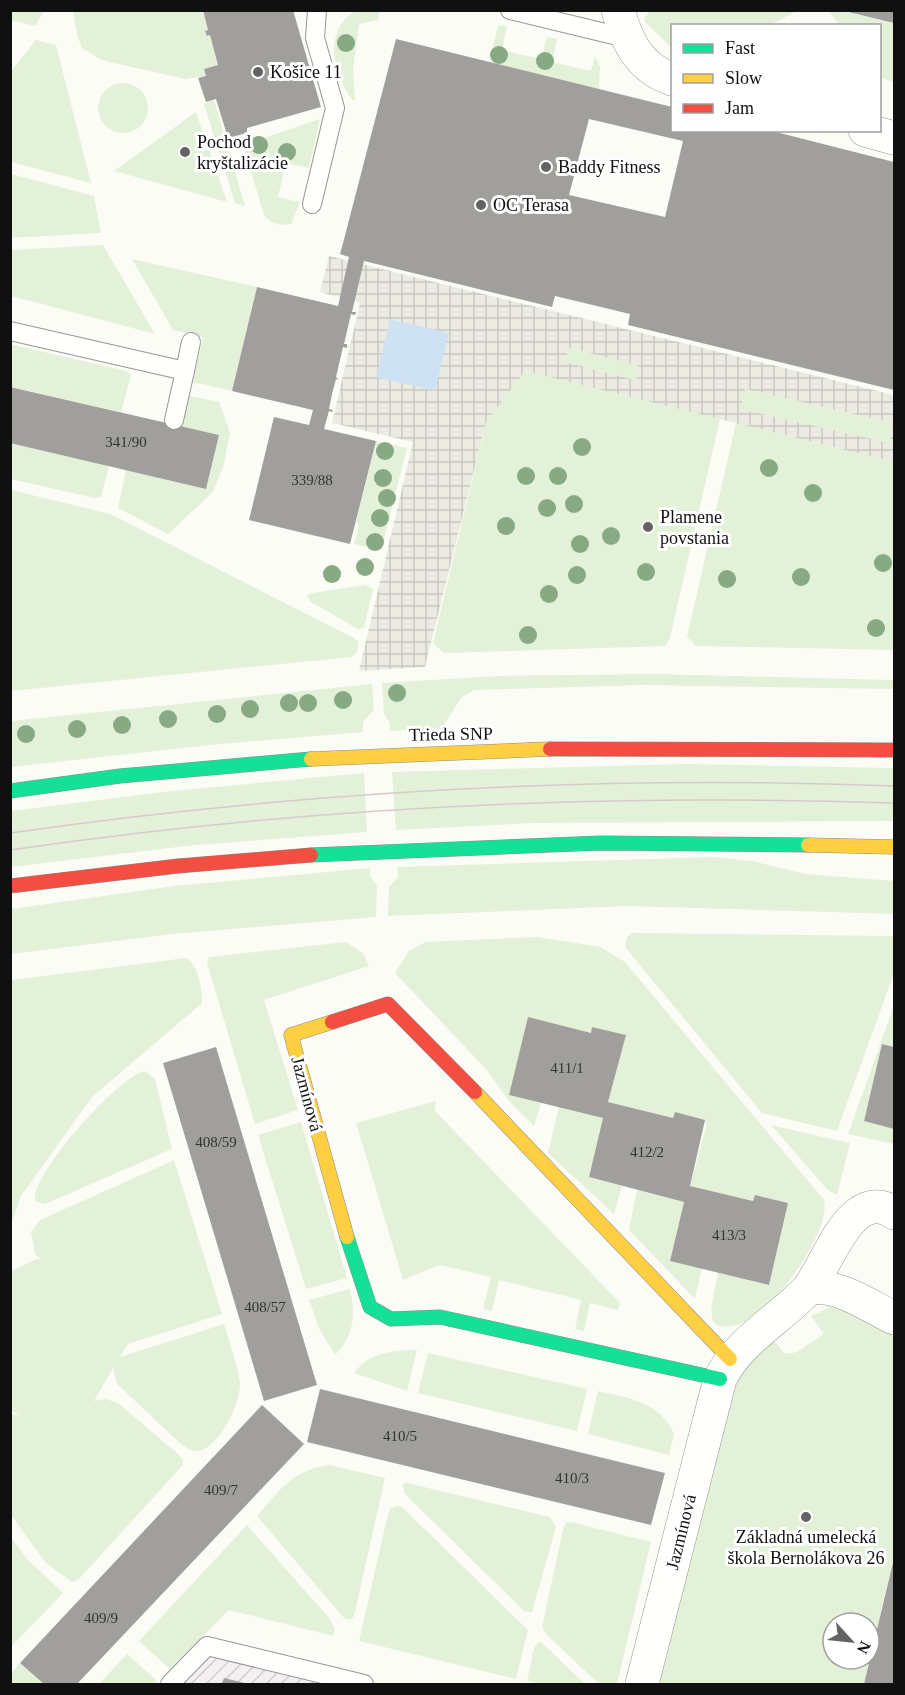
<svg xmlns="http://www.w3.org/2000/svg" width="905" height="1695" viewBox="0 0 905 1695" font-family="Georgia,serif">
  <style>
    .industrial { fill: url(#industrial-furrows) }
    .green { fill: #e3f1d8; fill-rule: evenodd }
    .plaza { fill: url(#plaza-grid); fill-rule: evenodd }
    .water { fill: #cfe2f4 }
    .building { fill: #a09f9c; fill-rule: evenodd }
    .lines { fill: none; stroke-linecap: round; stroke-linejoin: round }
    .lane-casing { stroke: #969694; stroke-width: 20 }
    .street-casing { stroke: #969694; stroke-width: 34 }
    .fast-casing { stroke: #8d8d8b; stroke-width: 15 }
    .slow-casing { stroke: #8d8d8b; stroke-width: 15 }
    .jam-casing { stroke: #8d8d8b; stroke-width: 15 }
    .lane { stroke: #fffffe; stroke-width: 18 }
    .street { stroke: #fffffe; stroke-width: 33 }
    .fast { stroke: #16e098; stroke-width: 14 }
    .slow { stroke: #ffcf43; stroke-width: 14 }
    .jam { stroke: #f24e42; stroke-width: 14 }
    .tram { stroke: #d7c9c7; stroke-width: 1.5 }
    .tree { fill: #87a983 }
    .poi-dot { fill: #636361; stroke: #fff; stroke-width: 2 }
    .labels { text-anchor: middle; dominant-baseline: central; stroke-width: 6; stroke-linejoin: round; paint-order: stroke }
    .number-label { font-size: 15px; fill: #343433 }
    .poi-label { font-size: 18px; fill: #101010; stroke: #fff; text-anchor: start }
    .street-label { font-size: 18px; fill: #101010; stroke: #fff }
  </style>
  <defs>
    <pattern id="industrial-furrows" width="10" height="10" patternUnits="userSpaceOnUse" patternTransform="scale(1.5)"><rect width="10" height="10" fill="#f4f0f2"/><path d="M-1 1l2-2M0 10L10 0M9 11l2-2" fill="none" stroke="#d0cdce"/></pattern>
    <pattern id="plaza-grid" width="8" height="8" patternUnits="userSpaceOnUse" patternTransform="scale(1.5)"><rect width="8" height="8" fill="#ecebe2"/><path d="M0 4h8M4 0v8" fill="none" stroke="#c9c8c1"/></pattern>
  </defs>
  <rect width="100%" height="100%" fill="#fcfcf7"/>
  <!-- industrial -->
  <path class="industrial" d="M207,1646L364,1684H170Z"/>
  <!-- green -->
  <g class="green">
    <path d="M357,10L380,11L378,20L359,24L353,69L355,100H353C333,74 322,30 357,10Z"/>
    <path d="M650,10H797V11L770,25L672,26V48L645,22L644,19Z"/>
    <path d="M10,11L11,10L44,11L35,26L11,20Z"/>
    <path d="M73,11H203L208,30L205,32L207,36L210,35L218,65L204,69L206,76L185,79L101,60L82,48L77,35Z"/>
    <path d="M829,11H841L894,23V82L880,78V26L839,25Z"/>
    <path d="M501,25L507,26L502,50L541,59L547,37L557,39L552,62L591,71L595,56L600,67L599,89L501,65L495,59V55L491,53L498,26Z"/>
    <path d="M36,40L56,45L91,183L11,162V71Z"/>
    <circle cx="123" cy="108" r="25"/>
    <path d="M214,100L245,206L235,203L204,104Z"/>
    <path d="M196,112L227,202L114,171Z"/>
    <path d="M320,119L309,168L286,163L278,197L300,202L291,224C279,226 271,224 264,215L243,145Z"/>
    <path d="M11,174L94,196L101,233L11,238Z"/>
    <path d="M103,245L155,334L11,296V250Z"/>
    <path d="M132,259L257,287L232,391L193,382L203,337L173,330Z"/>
    <path d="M10,344L126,371L131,375L121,412L11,387Z"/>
    <path d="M569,348L640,366L636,380L565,362Z"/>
    <path d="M525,371L720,419L670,638L665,646L444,653L433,643L486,422Z"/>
    <path d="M744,389L894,423L889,444L739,409Z"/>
    <path d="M185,395L219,402L230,432L224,464L213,492L168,534L118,508L126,470L206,489L219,435L179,426Z"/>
    <path d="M736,423L894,462V650L696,646L687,637Z"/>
    <path d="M376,441L407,448L381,550L354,544L359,526L356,521Z"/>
    <path d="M11,443L109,466L101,497L94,498L11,479Z"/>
    <path d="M11,490L110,514L352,637L358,641V651L352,657L11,691Z"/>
    <path d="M365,585L373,589L364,628L358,629L311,602L307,596L312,593Z"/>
    <path d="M655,674L894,680V689L642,685L474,690L461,698L442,728L390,731V723L384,714L382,683L498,676Z"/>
    <path d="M372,684L374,710L363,722V732L210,745L11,767V721Z"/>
    <path d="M686,764L894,768V821L533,823L396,830L392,772Z"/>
    <path d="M364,773L367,832L195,845L11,867V811L162,792Z"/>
    <path d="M713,857L752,861L806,874L894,881V914L628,906L388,916L389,887L398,877L397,867Z"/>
    <path d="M370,868V876L377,886L376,917L172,934L11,954V909L174,886Z"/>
    <path d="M632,933L894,936V973L837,1131L762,1113L625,947L627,937Z"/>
    <path d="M537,937L601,947L625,962L824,1200C834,1233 750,1352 713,1322L711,1309L718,1272L769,1285L788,1203L755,1195L753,1201L690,1186L706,1127L705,1120L675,1112L673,1118L608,1102L626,1035L593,1027L591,1033L528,1018L509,1095L541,1103L534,1126L509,1101L486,1069L395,973L409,951L426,942Z"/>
    <path d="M346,942L363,953L369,966L264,1000L298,1110L255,1124L207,963L209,957Z"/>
    <path d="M186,958C198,964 203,991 202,1003L92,1097L21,1196L11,1224V980Z"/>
    <path d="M894,1006V1047L882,1044L864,1121L894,1129L893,1144L848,1134Z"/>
    <path d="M145,1071L155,1079L172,1149L45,1204L35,1201C28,1178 119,1075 145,1071Z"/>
    <path d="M436,1101L435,1111L620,1303L618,1310L590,1303L584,1331L575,1329L581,1300L499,1280L492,1311L483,1309L491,1277L440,1265L403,1280L356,1123Z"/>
    <path d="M559,1107L603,1118L589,1177L622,1186L614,1214L548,1153Z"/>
    <path d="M301,1122L347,1278L306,1289L258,1135Z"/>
    <path d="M771,1125L850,1143L837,1195L828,1190Z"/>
    <path d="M174,1160L222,1314L128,1344L120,1357L224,1324C229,1343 238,1364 240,1383C241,1402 220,1447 199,1451C192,1452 187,1448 182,1445L117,1384L113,1368L94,1401L106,1399L118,1403L179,1455L183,1460V1465L78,1580L72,1582L46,1563L11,1515V1414L19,1416L11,1410V1271L37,1259L42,1260L35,1254L31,1232L40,1220Z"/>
    <path d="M637,1190L684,1202L670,1260L702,1268L695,1299L629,1230Z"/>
    <path d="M350,1289C356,1316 354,1335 335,1355L319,1328L309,1300Z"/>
    <path d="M831,1307L840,1308L894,1332V1555L864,1684H657L736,1377L772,1338L785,1354L797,1352L824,1334L811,1316ZM833,1623H869V1659H833Z"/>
    <path d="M417,1350L407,1391L354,1373C369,1352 394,1350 417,1350Z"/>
    <path d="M428,1353L587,1389L577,1431L418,1393Z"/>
    <path d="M598,1391C627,1397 662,1403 674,1434L669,1455L588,1434Z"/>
    <path d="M329,1465L385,1478L354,1616L350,1620L344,1618L257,1516C280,1490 292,1470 329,1465Z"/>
    <path d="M407,1483L550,1517L556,1527L532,1612L524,1611L404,1493L403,1484Z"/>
    <path d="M397,1506L402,1507L528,1630L516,1679L359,1641L388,1514L391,1508Z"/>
    <path d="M571,1522L651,1542L617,1684H599L547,1635L542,1627L563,1529L566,1523Z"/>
    <path d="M247,1525L329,1618L335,1629L333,1636L229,1610L170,1669L139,1641Z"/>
    <path d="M11,1537L27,1559L63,1593L11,1647Z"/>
    <path d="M539,1642L542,1643L585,1684H541L527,1681L534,1648Z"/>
    <path d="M127,1654L157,1681L153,1684H99Z"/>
    <path d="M20,1663L44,1684H11V1673Z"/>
  </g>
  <!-- plaza -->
  <path class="plaza" d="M329,256L894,395V462L525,371L486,422L425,667L359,671L413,442L332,423L360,303L320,292ZM569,348L639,366L636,380L565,362ZM745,389L893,423L889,443L740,409Z"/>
  <!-- water -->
  <path class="water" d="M390,319L449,333L435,391L376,377Z"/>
  <!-- building -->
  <g class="building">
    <path d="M203,10H293L321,107L247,128V133L228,138L216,99L206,102L198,78L206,76L204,69L218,65L210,35L207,36L205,31L208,30Z"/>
    <path d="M894,10V23L844,11L845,10Z"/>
    <path d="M396,39L672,107V130H768L894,162V390L628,325L630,314L555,296L552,307L364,261L352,312H356L355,315L351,314L344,344H347V348L343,347L336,377L339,380L336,379L332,394L329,409L333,410L332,412L329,411L324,429L376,441L350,544L249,520L274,417L309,425L313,410L232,391L257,287L338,306L349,257L340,254L342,247ZM589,119L683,141L665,217L569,195Z"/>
    <path d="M10,387L219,435L206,489L10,443Z"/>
    <path d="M528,1017L591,1033L592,1027L626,1035L608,1102L673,1118L675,1112L705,1120L690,1186L753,1201L755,1195L788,1203L769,1285L670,1261L684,1202L589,1177L603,1118L509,1095Z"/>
    <path d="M882,1044L894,1047V1129L864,1121Z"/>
    <path d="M216,1047L317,1385L264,1401L163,1063Z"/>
    <path d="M320,1389L665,1473L651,1525L307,1442Z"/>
    <path d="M262,1405L304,1444L77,1684H44L20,1663Z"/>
    <path d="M894,1558V1684H864Z"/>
    <path d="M224,1678L249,1684H222Z"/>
  </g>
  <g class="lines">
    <defs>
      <g id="lane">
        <path d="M510,10L626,38"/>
        <path d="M312,204L335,108L315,38L317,10"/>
        <path d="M10,331L185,371L174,420"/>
        <path d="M185,371L191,342"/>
        <path d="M170,1684L207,1646L364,1684"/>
      </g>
      <g id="street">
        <path d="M618,10C627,42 639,68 672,79"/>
        <path d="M865,130L894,138"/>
        <path d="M809,1288C840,1284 867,1305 894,1318"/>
        <path d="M642,1684L720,1379C740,1339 778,1321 807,1290C826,1270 850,1183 894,1213"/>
      </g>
      <g id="fast">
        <path d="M10,791L120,776L311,759"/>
        <path d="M311,855L601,843L808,845"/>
        <path d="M347,1237L370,1307L391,1319L440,1317L720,1379"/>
      </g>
      <g id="slow">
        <path d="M311,759L550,749"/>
        <path d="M808,845L894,847"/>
        <path d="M332,1022L291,1035L347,1237"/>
        <path d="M475,1092L730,1359"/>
      </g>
      <g id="jam">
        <path d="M550,749L894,750"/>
        <path d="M10,886L178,866L311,855"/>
        <path d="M332,1022L388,1004L475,1092"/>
      </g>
    </defs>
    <!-- lane casing -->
    <use href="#lane" class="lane-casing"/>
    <!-- street casing -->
    <use href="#street" class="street-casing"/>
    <!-- fast casing -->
    <use href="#fast" class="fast-casing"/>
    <!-- slow casing -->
    <use href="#slow" class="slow-casing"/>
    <!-- jam casing -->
    <use href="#jam" class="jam-casing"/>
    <!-- lane -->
    <use href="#lane" class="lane"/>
    <!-- street -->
    <use href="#street" class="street"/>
    <!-- fast -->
    <use href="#fast" class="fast"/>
    <!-- slow -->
    <use href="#slow" class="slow"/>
    <!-- jam -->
    <use href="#jam" class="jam"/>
    <!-- tram -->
    <g class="tram">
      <path d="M10,833C303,791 600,775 894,786"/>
      <path d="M10,850C303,807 600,793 894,803"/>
    </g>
  </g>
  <!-- trees -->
  <g class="tree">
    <circle cx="346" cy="43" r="9"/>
    <circle cx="499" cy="55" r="9"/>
    <circle cx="545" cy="61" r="9"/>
    <circle cx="259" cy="145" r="9"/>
    <circle cx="287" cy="152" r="9"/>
    <circle cx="582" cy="447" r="9"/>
    <circle cx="385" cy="451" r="9"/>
    <circle cx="769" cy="468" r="9"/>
    <circle cx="526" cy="476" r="9"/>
    <circle cx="558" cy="476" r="9"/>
    <circle cx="383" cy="478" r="9"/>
    <circle cx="813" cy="493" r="9"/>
    <circle cx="387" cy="498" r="9"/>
    <circle cx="574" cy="504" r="9"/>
    <circle cx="547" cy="508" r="9"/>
    <circle cx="380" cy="518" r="9"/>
    <circle cx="506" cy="526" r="9"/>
    <circle cx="611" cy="536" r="9"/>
    <circle cx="375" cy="542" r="9"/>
    <circle cx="580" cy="544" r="9"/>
    <circle cx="883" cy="563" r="9"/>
    <circle cx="365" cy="567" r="9"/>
    <circle cx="646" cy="572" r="9"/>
    <circle cx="332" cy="574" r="9"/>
    <circle cx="577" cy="575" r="9"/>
    <circle cx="801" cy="577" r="9"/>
    <circle cx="727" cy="579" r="9"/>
    <circle cx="549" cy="594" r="9"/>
    <circle cx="876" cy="628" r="9"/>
    <circle cx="528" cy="635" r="9"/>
    <circle cx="397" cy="693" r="9"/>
    <circle cx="343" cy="700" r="9"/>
    <circle cx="289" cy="703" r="9"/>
    <circle cx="308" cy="703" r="9"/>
    <circle cx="250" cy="709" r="9"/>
    <circle cx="217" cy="714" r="9"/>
    <circle cx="168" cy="719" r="9"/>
    <circle cx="122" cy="725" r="9"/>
    <circle cx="77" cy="729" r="9"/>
    <circle cx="26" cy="734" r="9"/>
  </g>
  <!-- markers -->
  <g class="poi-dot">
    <circle cx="258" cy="72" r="6"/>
    <circle cx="185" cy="152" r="6"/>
    <circle cx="546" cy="167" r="6"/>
    <circle cx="481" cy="205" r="6"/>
    <circle cx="648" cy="527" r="6"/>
    <circle cx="806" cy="1517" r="6"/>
  </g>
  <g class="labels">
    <!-- number labels -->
    <g class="number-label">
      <text x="126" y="442">341/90</text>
      <text x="312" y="480">339/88</text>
      <text x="567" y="1068">411/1</text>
      <text x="216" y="1142">408/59</text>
      <text x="647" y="1152">412/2</text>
      <text x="729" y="1235">413/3</text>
      <text x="265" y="1307">408/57</text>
      <text x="400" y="1436">410/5</text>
      <text x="572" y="1478">410/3</text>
      <text x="221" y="1490">409/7</text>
      <text x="101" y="1618">409/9</text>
    </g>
    <!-- poi labels -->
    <g class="poi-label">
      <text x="270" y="72">Košice 11</text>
      <text x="197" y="142">Pochod<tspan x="197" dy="21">kryštalizácie</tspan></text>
      <text x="558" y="167">Baddy Fitness</text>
      <text x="493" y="205">OC Terasa</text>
      <text x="660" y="517">Plamene<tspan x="660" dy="21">povstania</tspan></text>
      <text x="806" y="1537" text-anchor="middle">Základná umelecká<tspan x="806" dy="21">škola Bernolákova 26</tspan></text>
    </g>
    <!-- street labels -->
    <g class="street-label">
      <text transform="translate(451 734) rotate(-1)">Trieda SNP</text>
      <text transform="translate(307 1094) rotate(75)">Jazmínová</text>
      <text transform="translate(681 1532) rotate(-76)">Jazmínová</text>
    </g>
  </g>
  <!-- border -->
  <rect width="905" height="1695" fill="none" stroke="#101010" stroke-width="24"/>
  <!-- legend -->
  <rect x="671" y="24" width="210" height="108" fill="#ffffff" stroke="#9f9f9f" stroke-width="1.5"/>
  <rect x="683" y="44" width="30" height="9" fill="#16e098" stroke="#9f9f9f" stroke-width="1.5"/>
  <text x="725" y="54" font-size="18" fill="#101010">Fast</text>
  <rect x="683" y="74" width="30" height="9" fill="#ffcf43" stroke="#9f9f9f" stroke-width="1.5"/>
  <text x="725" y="84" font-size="18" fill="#101010">Slow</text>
  <rect x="683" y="104" width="30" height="9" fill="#f24e42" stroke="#9f9f9f" stroke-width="1.5"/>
  <text x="725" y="114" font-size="18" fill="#101010">Jam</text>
  <!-- north arrow -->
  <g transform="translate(851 1641) rotate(117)"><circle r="28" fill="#ffffff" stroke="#9f9f9f" stroke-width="1.5"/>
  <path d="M0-4.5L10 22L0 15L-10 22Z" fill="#636361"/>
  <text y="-9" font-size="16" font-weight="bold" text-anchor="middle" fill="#101010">N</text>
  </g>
</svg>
